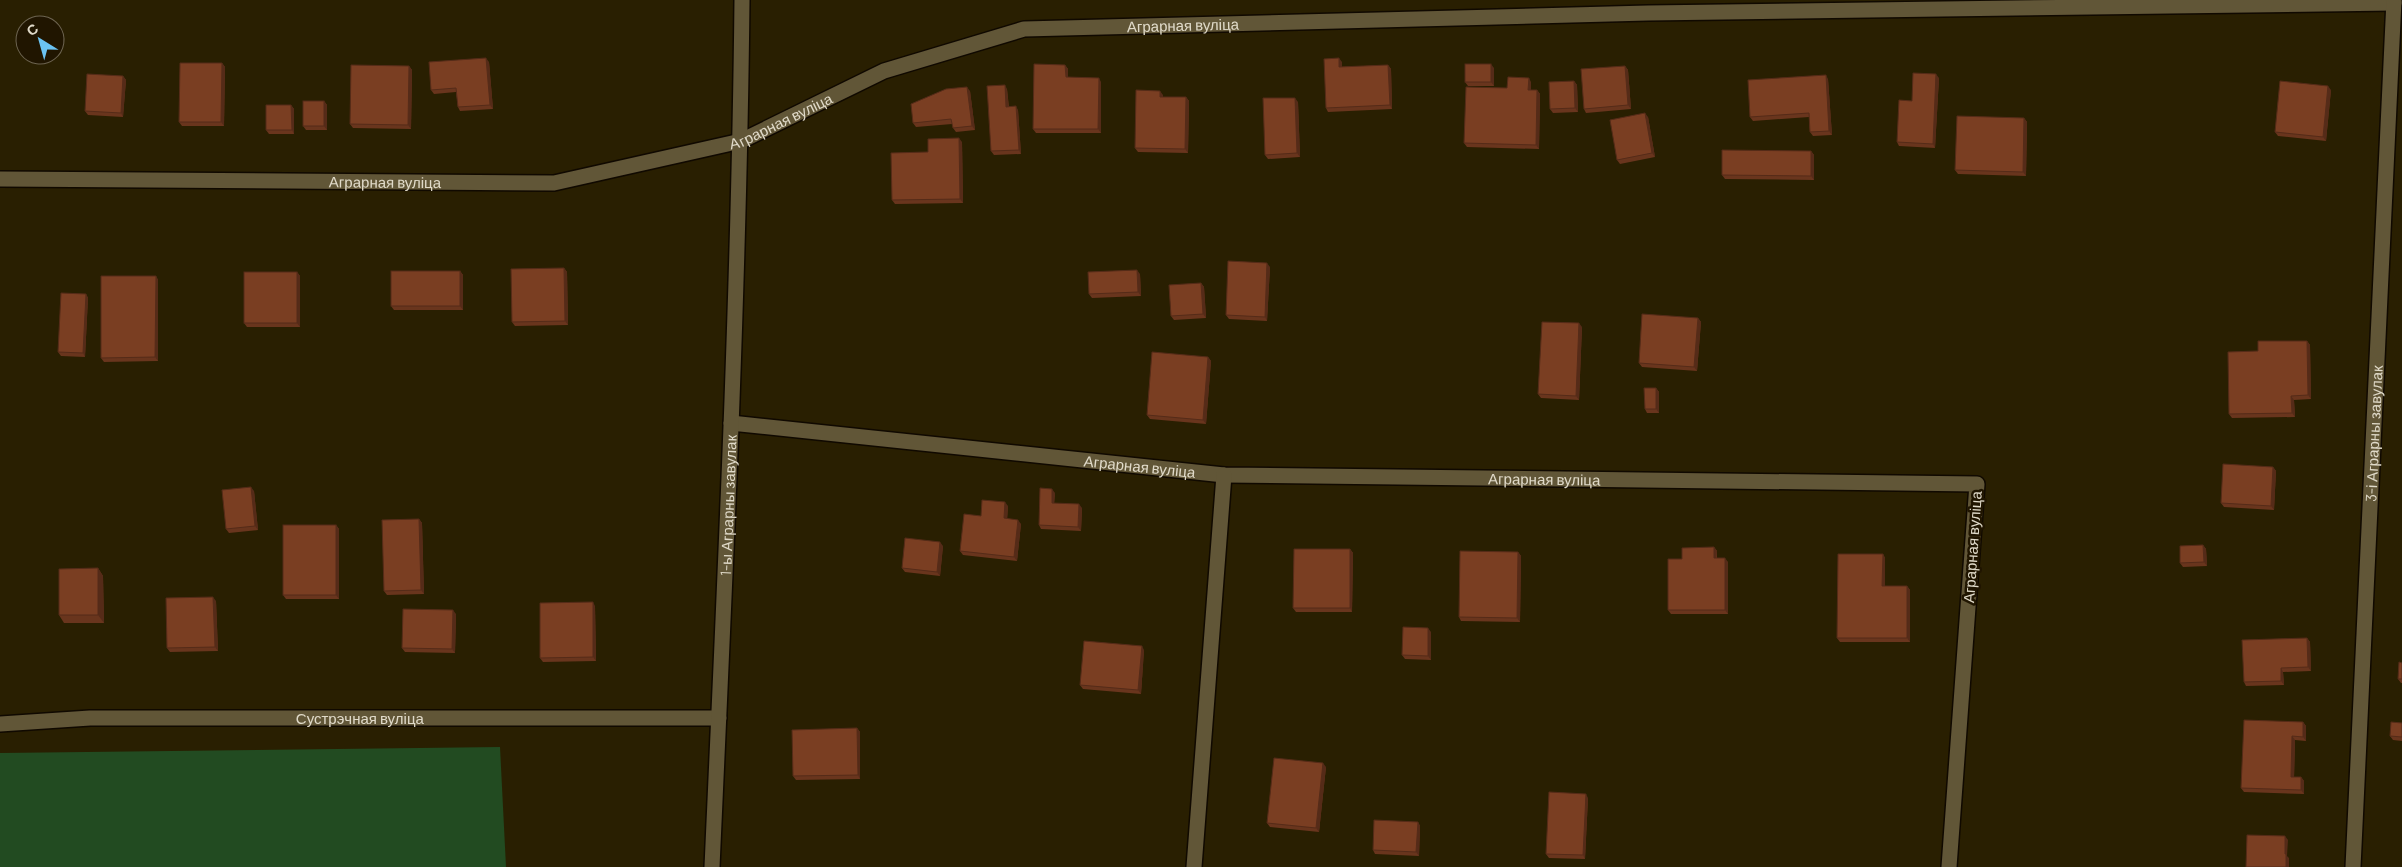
<svg xmlns="http://www.w3.org/2000/svg" width="2402" height="867" viewBox="0 0 2402 867" font-family="Barlow,sans-serif">
  <style>
    .green { fill: #224b21 }
    .lines { fill: none; stroke-linecap: round; stroke-linejoin: round }
    .minor-casing { stroke: #100900; stroke-width: 18 }
    .minor { stroke: #615637; stroke-width: 15 }
    .wall { fill: #69351d }
    .shaded-wall { fill: #552b18 }
    .building { fill: #7a3e22; stroke: #552b18 }
    .labels { text-anchor: middle; dominant-baseline: central; stroke-width: 5; stroke-linejoin: round; paint-order: stroke }
    .street-label { font-size: 15px; fill: #e0dac9; stroke: #201500 }
  </style>
  <rect width="100%" height="100%" fill="#291f01"/>
  <!-- green -->
  <path class="green" d="M500,747L506,867H0V753Z"/>
  <g class="lines">
    <defs>
      <g id="minor">
        <path id="s1" d="M0,179L554,183L741,141L884,71L1024,29L1648,13L2394,3"/>
        <path id="s2" d="M731,423L1224,475L1977,484L1949,867"/>
        <path id="s3" d="M0,724L90,718H719"/>
        <path id="s4" d="M712,867C725,578 739,289 742,0"/>
        <path d="M1194,867L1224,475"/>
        <path id="s5" d="M2353,867L2394,0"/>
      </g>
    </defs>
    <!-- minor casing -->
    <use href="#minor" class="minor-casing"/>
    <!-- minor -->
    <use href="#minor" class="minor"/>
  </g>
  <!-- wall -->
  <g class="wall">
    <path d="M489,62L493,109L460,111L458,107L456,92L434,94L431,90Z"/>
    <path d="M1342,62V67L1388,65L1391,69L1392,109L1328,112L1326,108Z"/>
    <path d="M222,63L225,67L224,126H182L179,122Z"/>
    <path d="M1065,65L1068,69V77L1101,82V133H1036L1033,129Z"/>
    <path d="M409,66L412,70L411,129L353,128L350,124Z"/>
    <path d="M1625,66L1628,70L1631,109L1586,113L1584,109Z"/>
    <path d="M1494,68V86H1468L1465,82Z"/>
    <path d="M123,76L126,80L123,117L88,115L85,111Z"/>
    <path d="M1939,78L1935,148L1899,146L1897,142L1912,101Z"/>
    <path d="M1828,79L1832,135L1813,136L1810,132L1809,117L1753,121L1750,117Z"/>
    <path d="M1574,81L1577,85L1578,112L1553,113L1550,109Z"/>
    <path d="M1531,82V90H1537L1540,94L1539,149L1467,147L1464,143L1507,88Z"/>
    <path d="M1007,89L1009,107L1018,110L1021,154L994,155L991,151Z"/>
    <path d="M2331,90L2326,141L2278,136L2275,132Z"/>
    <path d="M970,91L975,130L956,132L953,128L952,124L916,127L913,123Z"/>
    <path d="M1163,95V97H1186L1189,101L1188,153L1138,152L1135,148Z"/>
    <path d="M324,101L327,105V130H306L303,126Z"/>
    <path d="M1298,102L1300,157L1268,159L1265,155Z"/>
    <path d="M291,105L294,109V134H269L266,130Z"/>
    <path d="M1648,117L1655,157L1620,164L1617,160Z"/>
    <path d="M2024,118L2027,122L2026,176L1958,174L1955,170Z"/>
    <path d="M962,142L963,203L895,204L892,200L928,152Z"/>
    <path d="M1811,151L1814,155V180L1725,179L1722,175Z"/>
    <path d="M1270,267L1267,321L1229,319L1226,315Z"/>
    <path d="M564,268L567,272L568,325L515,326L512,322Z"/>
    <path d="M460,271L463,275V310H394L391,306Z"/>
    <path d="M297,272L300,276V327H247L244,323Z"/>
    <path d="M1140,274L1141,296L1092,298L1089,294Z"/>
    <path d="M156,276L158,280V361L104,362L101,358Z"/>
    <path d="M1201,283L1204,287L1206,318L1174,320L1171,316Z"/>
    <path d="M86,294L88,298L85,357L61,356L58,352Z"/>
    <path d="M1698,318L1701,322L1697,371L1642,367L1639,363Z"/>
    <path d="M1582,327L1579,400L1541,398L1538,394Z"/>
    <path d="M2307,341L2310,345L2311,399L2294,400L2295,417L2232,418L2229,414L2258,351Z"/>
    <path d="M1208,357L1211,361L1206,424L1150,419L1147,415Z"/>
    <path d="M1656,388L1659,392V413H1647L1645,409Z"/>
    <path d="M2273,467L2276,471L2274,510L2224,507L2221,503Z"/>
    <path d="M254,491L258,530L229,533L226,529Z"/>
    <path d="M1055,493L1054,503L1082,508L1081,531L1041,529L1039,525Z"/>
    <path d="M1008,506L1007,519L1021,524L1017,561L963,555L960,551L981,516Z"/>
    <path d="M419,519L422,523L424,594L387,595L384,591Z"/>
    <path d="M336,525L339,529V599H286L283,595Z"/>
    <path d="M2203,545L2206,549L2207,566L2183,567L2180,563Z"/>
    <path d="M943,546L940,576L905,572L902,568Z"/>
    <path d="M1714,547L1717,551V558L1728,562V614H1671L1668,610L1682,559Z"/>
    <path d="M1350,549L1353,553L1352,612H1296L1293,608Z"/>
    <path d="M1518,552L1521,556L1520,622L1461,621L1459,617Z"/>
    <path d="M1883,554L1885,558V586H1907L1910,590V642H1840L1837,638Z"/>
    <path d="M98,568L103,576L104,623H64L59,615Z"/>
    <path d="M216,601L218,651L170,652L167,648Z"/>
    <path d="M595,606L596,661L543,662L540,658Z"/>
    <path d="M456,614L455,653L405,652L402,648Z"/>
    <path d="M1431,632V660L1405,659L1402,655Z"/>
    <path d="M2307,638L2310,642L2311,671L2283,672L2284,685L2246,686L2244,682Z"/>
    <path d="M1144,650L1141,694L1083,689L1080,685Z"/>
    <path d="M2402,663V683H2401L2398,679Z"/>
    <path d="M2303,722L2306,726V741L2295,740L2294,777H2301L2304,781V794L2244,792L2241,788Z"/>
    <path d="M2402,723V741L2393,740L2390,736Z"/>
    <path d="M857,728L860,732V779L796,780L793,776Z"/>
    <path d="M1326,767L1319,832L1270,827L1267,823Z"/>
    <path d="M1588,798L1585,859L1549,858L1546,854Z"/>
    <path d="M1418,822L1420,826L1419,856L1375,854L1373,850Z"/>
  </g>
  <!-- shaded-wall -->
  <g class="shaded-wall">
    <path d="M486,58L489,62L493,109L490,105Z"/>
    <path d="M1339,58L1342,62V71L1339,67Z"/>
    <path d="M222,63L225,67L224,126L221,122Z"/>
    <path d="M1491,64L1494,68V86L1491,82Z"/>
    <path d="M1065,65L1068,69V81L1066,77Z"/>
    <path d="M1388,65L1391,69L1392,109L1390,105Z"/>
    <path d="M409,66L412,70L411,129L408,125Z"/>
    <path d="M1625,66L1628,70L1631,109L1628,105Z"/>
    <path d="M1936,74L1939,78L1935,148L1933,144Z"/>
    <path d="M1826,75L1828,79L1832,135L1829,131Z"/>
    <path d="M123,76L126,80L123,117L121,113Z"/>
    <path d="M1099,78L1101,82V133L1098,129Z"/>
    <path d="M1529,78L1531,82V94L1528,90Z"/>
    <path d="M1574,81L1577,85L1578,112L1575,108Z"/>
    <path d="M1005,85L1007,89L1009,111L1006,107Z"/>
    <path d="M2328,86L2331,90L2326,141L2323,137Z"/>
    <path d="M967,87L970,91L975,130L972,126Z"/>
    <path d="M1537,90L1540,94L1539,149L1536,145Z"/>
    <path d="M1160,91L1163,95V101L1160,97Z"/>
    <path d="M1186,97L1189,101L1188,153L1185,149Z"/>
    <path d="M1295,98L1298,102L1300,157L1297,153Z"/>
    <path d="M324,101L327,105V130L324,126Z"/>
    <path d="M291,105L294,109V134L292,130Z"/>
    <path d="M1016,106L1018,110L1021,154L1019,150Z"/>
    <path d="M1645,113L1648,117L1655,157L1652,153Z"/>
    <path d="M2024,118L2027,122L2026,176L2023,172Z"/>
    <path d="M959,138L962,142L963,203L960,199Z"/>
    <path d="M1811,151L1814,155V180L1811,176Z"/>
    <path d="M1267,263L1270,267L1267,321L1265,317Z"/>
    <path d="M564,268L567,272L568,325L565,321Z"/>
    <path d="M1137,270L1140,274L1141,296L1138,292Z"/>
    <path d="M460,271L463,275V310L460,306Z"/>
    <path d="M297,272L300,276V327L297,323Z"/>
    <path d="M156,276L158,280V361L155,357Z"/>
    <path d="M1201,283L1204,287L1206,318L1203,314Z"/>
    <path d="M86,294L88,298L85,357L83,353Z"/>
    <path d="M1698,318L1701,322L1697,371L1694,367Z"/>
    <path d="M1579,323L1582,327L1579,400L1576,396Z"/>
    <path d="M2307,341L2310,345L2311,399L2308,395Z"/>
    <path d="M1208,357L1211,361L1206,424L1203,420Z"/>
    <path d="M1656,388L1659,392V413L1656,409Z"/>
    <path d="M2291,396L2294,400L2295,417L2292,413Z"/>
    <path d="M2273,467L2276,471L2274,510L2271,506Z"/>
    <path d="M251,487L254,491L258,530L255,526Z"/>
    <path d="M1052,489L1055,493L1054,507L1052,503Z"/>
    <path d="M1005,502L1008,506L1007,522L1004,518Z"/>
    <path d="M1079,504L1082,508L1081,531L1078,527Z"/>
    <path d="M419,519L422,523L424,594L421,590Z"/>
    <path d="M1018,520L1021,524L1017,561L1014,557Z"/>
    <path d="M336,525L339,529V599L336,595Z"/>
    <path d="M940,542L943,546L940,576L937,572Z"/>
    <path d="M2203,545L2206,549L2207,566L2204,562Z"/>
    <path d="M1714,547L1717,551L1716,562L1714,558Z"/>
    <path d="M1350,549L1353,553L1352,612L1350,608Z"/>
    <path d="M1518,552L1521,556L1520,622L1517,618Z"/>
    <path d="M1883,554L1885,558V590L1882,586Z"/>
    <path d="M1725,558L1728,562V614L1725,610Z"/>
    <path d="M98,568L103,576L104,623L98,615Z"/>
    <path d="M1907,586L1910,590V642L1907,638Z"/>
    <path d="M213,597L216,601L218,651L215,647Z"/>
    <path d="M593,602L595,606L596,661L593,657Z"/>
    <path d="M453,610L456,614L455,653L452,649Z"/>
    <path d="M1428,628L1431,632V660L1428,656Z"/>
    <path d="M2307,638L2310,642L2311,671L2308,667Z"/>
    <path d="M1142,646L1144,650L1141,694L1138,690Z"/>
    <path d="M2281,668L2283,672L2284,685L2281,681Z"/>
    <path d="M2303,722L2306,726V741L2303,737Z"/>
    <path d="M857,728L860,732V779L858,775Z"/>
    <path d="M2292,736L2295,740L2294,781L2291,777Z"/>
    <path d="M1323,763L1326,767L1319,832L1316,828Z"/>
    <path d="M2301,777L2304,781V794L2301,790Z"/>
    <path d="M1586,794L1588,798L1585,859L1583,855Z"/>
    <path d="M1418,822L1420,826L1419,856L1416,852Z"/>
    <path d="M2285,836L2288,840L2287,856L2289,858V867H2286L2285,854Z"/>
  </g>
  <!-- building -->
  <g class="building">
    <path d="M486,58L490,105L458,107L456,88L431,90L429,62Z"/>
    <path d="M1339,58V67L1388,65L1390,105L1326,108L1324,59Z"/>
    <path d="M180,63H222L221,122H179Z"/>
    <path d="M1034,64L1065,65L1066,77L1099,78L1098,129H1033Z"/>
    <rect x="1465" y="64" width="26" height="18"/>
    <path d="M351,65L409,66L408,125L350,124Z"/>
    <path d="M1625,66L1628,105L1584,109L1581,69Z"/>
    <path d="M1913,73L1936,74L1933,144L1897,142L1899,100L1912,101Z"/>
    <path d="M87,74L123,76L121,113L85,111Z"/>
    <path d="M1826,75L1829,131L1810,132L1809,113L1750,117L1748,80Z"/>
    <path d="M1508,77L1529,78L1528,90H1537L1536,145L1464,143L1466,87L1507,88Z"/>
    <path d="M1574,81L1575,108L1550,109L1549,82Z"/>
    <path d="M2280,81L2328,86L2323,137L2275,132Z"/>
    <path d="M1005,85L1006,107L1016,106L1019,150L991,151L987,86Z"/>
    <path d="M967,87L972,126L953,128L951,119L913,123L911,104L946,89Z"/>
    <path d="M1136,90L1160,91V97H1186L1185,149L1135,148Z"/>
    <path d="M1263,98H1295L1297,153L1265,155Z"/>
    <rect x="303" y="101" width="21" height="25"/>
    <path d="M266,105H291L292,130H266Z"/>
    <path d="M1645,113L1652,153L1617,160L1610,120Z"/>
    <path d="M1957,116L2024,118L2023,172L1955,170Z"/>
    <path d="M959,138L960,199L892,200L891,153L928,152V139Z"/>
    <path d="M1722,150L1811,151V176L1722,175Z"/>
    <path d="M1228,261L1267,263L1265,317L1226,315Z"/>
    <path d="M564,268L565,321L512,322L511,269Z"/>
    <path d="M1137,270L1138,292L1089,294L1088,272Z"/>
    <rect x="391" y="271" width="69" height="35"/>
    <rect x="244" y="272" width="53" height="51"/>
    <path d="M101,276H156L155,357L101,358Z"/>
    <path d="M1201,283L1203,314L1171,316L1169,285Z"/>
    <path d="M61,293L86,294L83,353L58,352Z"/>
    <path d="M1642,314L1698,318L1694,367L1639,363Z"/>
    <path d="M1542,322L1579,323L1576,396L1538,394Z"/>
    <path d="M2258,341H2307L2308,395L2291,396L2292,413L2229,414L2228,352L2258,351Z"/>
    <path d="M1152,352L1208,357L1203,420L1147,415Z"/>
    <path d="M1644,388H1656V409H1645Z"/>
    <path d="M2223,464L2273,467L2271,506L2221,503Z"/>
    <path d="M251,487L255,526L226,529L222,490Z"/>
    <path d="M1040,488L1052,489V503L1079,504L1078,527L1039,525Z"/>
    <path d="M982,500L1005,502L1004,518L1018,520L1014,557L960,551L964,514L981,516Z"/>
    <path d="M419,519L421,590L384,591L382,520Z"/>
    <rect x="283" y="525" width="53" height="70"/>
    <path d="M905,538L940,542L937,572L902,568Z"/>
    <path d="M2203,545L2204,562L2180,563V546Z"/>
    <path d="M1714,547V558H1725V610H1668V559H1682V548Z"/>
    <path d="M1294,549H1350V608H1293Z"/>
    <path d="M1460,551L1518,552L1517,618L1459,617Z"/>
    <path d="M1838,554H1883L1882,586H1907V638H1837Z"/>
    <path d="M98,568V615H59V569Z"/>
    <path d="M213,597L215,647L167,648L166,598Z"/>
    <path d="M593,602V657L540,658V603Z"/>
    <path d="M403,609L453,610L452,649L402,648Z"/>
    <path d="M1403,627L1428,628V656L1402,655Z"/>
    <path d="M2307,638L2308,667L2281,668V681L2244,682L2242,640Z"/>
    <path d="M1084,641L1142,646L1138,690L1080,685Z"/>
    <path d="M2399,662L2402,663V679H2398Z"/>
    <path d="M2244,720L2303,722V737L2292,736L2291,777H2301V790L2241,788Z"/>
    <path d="M2391,722L2402,723V737L2390,736Z"/>
    <path d="M857,728L858,775L793,776L792,730Z"/>
    <path d="M1274,758L1323,763L1316,828L1267,823Z"/>
    <path d="M1549,792L1586,794L1583,855L1546,854Z"/>
    <path d="M1374,820L1418,822L1416,852L1373,850Z"/>
    <path d="M2247,835L2285,836V854H2286V867H2246Z"/>
  </g>
  <g class="labels">
    <!-- street labels -->
    <g class="street-label">
      <text stroke="none"><textPath href="#s1" startOffset="1210">Аграрная вуліца</textPath></text>
      <text stroke="none"><textPath href="#s1" startOffset="790">Аграрная вуліца</textPath></text>
      <text stroke="none"><textPath href="#s1" startOffset="385">Аграрная вуліца</textPath></text>
      <text stroke="none"><textPath href="#s5" startOffset="434">3-і Аграрны завулак</textPath></text>
      <text stroke="none"><textPath href="#s2" startOffset="411">Аграрная вуліца</textPath></text>
      <text stroke="none"><textPath href="#s2" startOffset="816">Аграрная вуліца</textPath></text>
      <text stroke="none"><textPath href="#s4" startOffset="362">1-ы Аграрны завулак</textPath></text>
      <text transform="translate(1972 547) rotate(-86)">Аграрная вуліца</text>
      <text stroke="none"><textPath href="#s3" startOffset="360">Сустрэчная вуліца</textPath></text>
    </g>
  </g>
  <!-- north arrow -->
  <g transform="translate(40 40) rotate(323)"><circle r="24" fill="#201500" stroke="#6d6450"/>
  <path d="M0-4L9 19L0 12L-9 19Z" fill="#6bc3f2"/>
  <text y="-8" font-size="14" font-weight="bold" text-anchor="middle" fill="#e0dac9">С</text>
  </g>
</svg>
